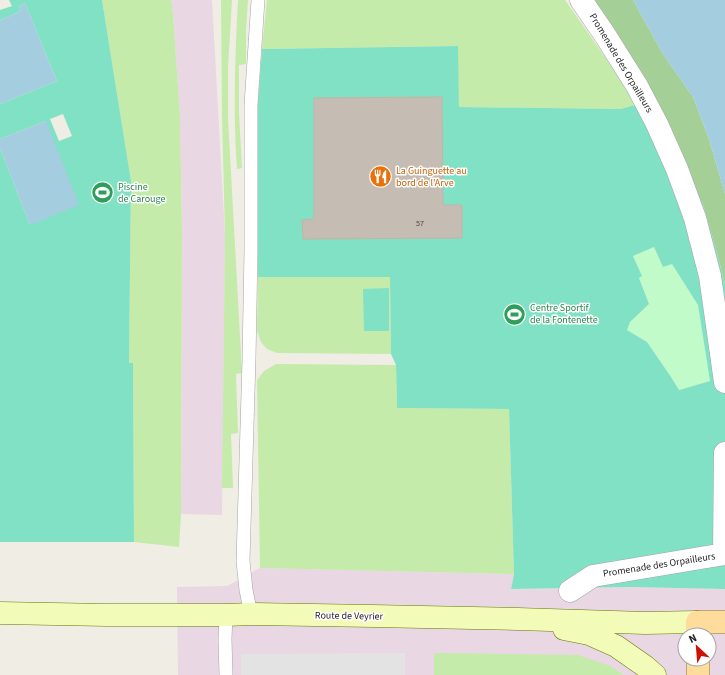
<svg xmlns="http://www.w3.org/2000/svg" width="725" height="675" viewBox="0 0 725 675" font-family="'Source Sans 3',sans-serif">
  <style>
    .industrial { fill: #e9d7e4; fill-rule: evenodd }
    .grass { fill: #c4eba9 }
    .forest { fill: #a4d098 }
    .park { fill: #c1fbca }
    .pitch { fill: #81e1c4; fill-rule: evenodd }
    .parking { fill: #e3e3e3 }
    .water { fill: #a4cddf }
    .building { fill: #c5bcb4; stroke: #c2b5a7 }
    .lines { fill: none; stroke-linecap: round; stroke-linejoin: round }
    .lane-casing { stroke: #a6a6a6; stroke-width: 14 }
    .street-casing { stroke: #a6a6a6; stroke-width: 23 }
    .secondary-casing { stroke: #637a02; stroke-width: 23 }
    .primary-casing { stroke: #9a7400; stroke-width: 23 }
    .lane { stroke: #fff; stroke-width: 13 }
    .street { stroke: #fff; stroke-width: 22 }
    .secondary { stroke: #f2fbb8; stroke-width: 22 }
    .primary { stroke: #fedc9b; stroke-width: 22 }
    .labels { text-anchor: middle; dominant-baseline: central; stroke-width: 3; stroke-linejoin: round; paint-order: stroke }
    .number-label { font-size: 8px; fill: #484644 }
    .street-label { font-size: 10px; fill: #1f1f1f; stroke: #fff }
    .food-label { font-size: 10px; fill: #c56008; stroke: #fff; text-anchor: start }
    .leisure-label { font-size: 10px; fill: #27864d; stroke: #fff; text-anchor: start }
  </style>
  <rect width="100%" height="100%" fill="#f0ede5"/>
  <!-- industrial -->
  <g class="industrial">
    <path d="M171,0H212L225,235L222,515L181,514L182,232L180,116L173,13Z"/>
    <path d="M260,568L514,574L511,589L630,587L725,589V675H178L177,587L227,586ZM685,635H709V659H685Z"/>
  </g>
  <!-- grass -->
  <g class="grass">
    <path d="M102,0H171L173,13L180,116L182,232L181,514L179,547L134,542L133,364L129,363L131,181Z"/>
    <path d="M221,0H232L228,68V118L242,373L236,374L238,433L231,434L233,488H222L225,235L222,117Z"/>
    <path d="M238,0H248L246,30V64L239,65V113L242,168L237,169C233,112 235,56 238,0Z"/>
    <path d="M267,0H565L638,104L621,109L459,107L457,46L262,49Z"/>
    <path d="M258,277H390L391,354L277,353L267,349L261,342L257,331Z"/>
    <path d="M276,364L396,365L397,408L509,409L514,574L260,568L257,380L264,371Z"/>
    <path d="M434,653L578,655L610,666L624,675H434Z"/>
  </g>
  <!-- forest -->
  <path class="forest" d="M594,0H633L663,54L693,97L709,139L725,194V284L717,253L703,205Z"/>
  <!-- park -->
  <path class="park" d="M654,247L663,267L672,263L698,305L710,381L679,390L671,377L647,342L627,330L630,322L649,304L639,277L642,276L633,256Z"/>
  <!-- pitch -->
  <g class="pitch">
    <path d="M9,0H102L131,181L129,363H133L134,542H0V148L30,225L46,121L0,139V104L57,81L25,3L19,6L21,11L0,20V10L12,6ZM63,114L72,136L59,141L50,119Z"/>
    <path d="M458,46L459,107L621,109L638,104L686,164L703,205L717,253L725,284V589L630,587L511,589L514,574L509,409L397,408L396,365L391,354L390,277H258L257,202V117L262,49ZM654,247L663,267L672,264L698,305L710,381L679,390L671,377L647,342L627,330L630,322L649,304L639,278L642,276L633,256Z"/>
    <path d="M389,288V331H364L363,289Z"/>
  </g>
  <!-- parking -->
  <path class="parking" d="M405,653V675H241V654Z"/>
  <!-- water -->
  <g class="water">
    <path d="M633,0H725V194L709,139L693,97L663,54Z"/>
    <path d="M25,3L57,81L0,104V20L21,11L19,6Z"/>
    <path d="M46,121L79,205L30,225L0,148V139Z"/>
  </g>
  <!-- building -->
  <path class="building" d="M442,97L443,205H462V238L303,239L302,220L314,219V98Z"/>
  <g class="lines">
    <defs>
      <g id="lane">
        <path d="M251,614L246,590L243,561L249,359L251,251V105L258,0"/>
        <path d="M226,615L225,639L226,675"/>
      </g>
      <g id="street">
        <path d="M581,0L605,35L637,86L657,124L677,169L695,218L710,276L725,382"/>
        <path d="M570,591L593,576L724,554L725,453"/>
      </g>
      <g id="secondary">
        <path d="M0,613L107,615H226L251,614L373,616L518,619L645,623L697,622"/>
        <path d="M564,629L589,634L616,646L646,667L655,675"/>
      </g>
      <g id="primary">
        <path d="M697,635V622H725"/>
        <path d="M698,659V675"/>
      </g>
    </defs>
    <!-- lane casing -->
    <use href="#lane" class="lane-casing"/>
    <!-- street casing -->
    <use href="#street" class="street-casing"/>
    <!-- secondary casing -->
    <use href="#secondary" class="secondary-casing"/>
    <!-- primary casing -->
    <use href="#primary" class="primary-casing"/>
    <!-- lane -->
    <use href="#lane" class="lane"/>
    <!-- street -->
    <use href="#street" class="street"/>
    <!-- secondary -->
    <use href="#secondary" class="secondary"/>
    <!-- primary -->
    <use href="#primary" class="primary"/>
  </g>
  <!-- icons -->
  <defs>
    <symbol id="restaurant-disc" viewBox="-11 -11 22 22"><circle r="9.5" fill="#e8710a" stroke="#fff"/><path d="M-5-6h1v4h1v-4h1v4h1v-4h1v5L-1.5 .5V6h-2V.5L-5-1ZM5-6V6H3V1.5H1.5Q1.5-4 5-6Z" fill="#fff"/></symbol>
    <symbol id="stadium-disc" viewBox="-11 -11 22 22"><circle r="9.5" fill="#2e9e5b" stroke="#fff"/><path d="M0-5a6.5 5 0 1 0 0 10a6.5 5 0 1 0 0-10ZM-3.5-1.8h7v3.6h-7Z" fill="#fff"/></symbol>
  </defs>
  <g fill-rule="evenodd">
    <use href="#restaurant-disc" x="368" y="164" width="25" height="25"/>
    <use href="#stadium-disc" x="90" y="180" width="25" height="25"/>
    <use href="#stadium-disc" x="502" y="302" width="25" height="25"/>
  </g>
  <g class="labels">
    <!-- number labels -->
    <g class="number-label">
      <text x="420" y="223">57</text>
    </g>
    <!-- street labels -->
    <g class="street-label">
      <text transform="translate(621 63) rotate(59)">Promenade des Orpailleurs</text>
      <text transform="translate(659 565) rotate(-9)">Promenade des Orpailleurs</text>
      <text transform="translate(349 616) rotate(1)">Route de Veyrier</text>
    </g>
    <!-- food labels -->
    <g class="food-label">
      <text x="396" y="171">La Guinguette au<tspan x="396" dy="12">bord de l'Arve</tspan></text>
    </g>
    <!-- leisure labels -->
    <g class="leisure-label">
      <text x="118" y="187">Piscine<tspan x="118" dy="12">de Carouge</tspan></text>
      <text x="530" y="308">Centre Sportif<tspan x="530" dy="12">de la Fontenette</tspan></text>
    </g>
  </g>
  <!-- north arrow -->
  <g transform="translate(697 647) rotate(334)"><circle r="19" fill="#ffffff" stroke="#a5a5a5"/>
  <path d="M0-3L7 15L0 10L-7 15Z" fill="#ce1100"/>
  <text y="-6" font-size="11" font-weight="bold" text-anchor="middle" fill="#1f1f1f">N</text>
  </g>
</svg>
